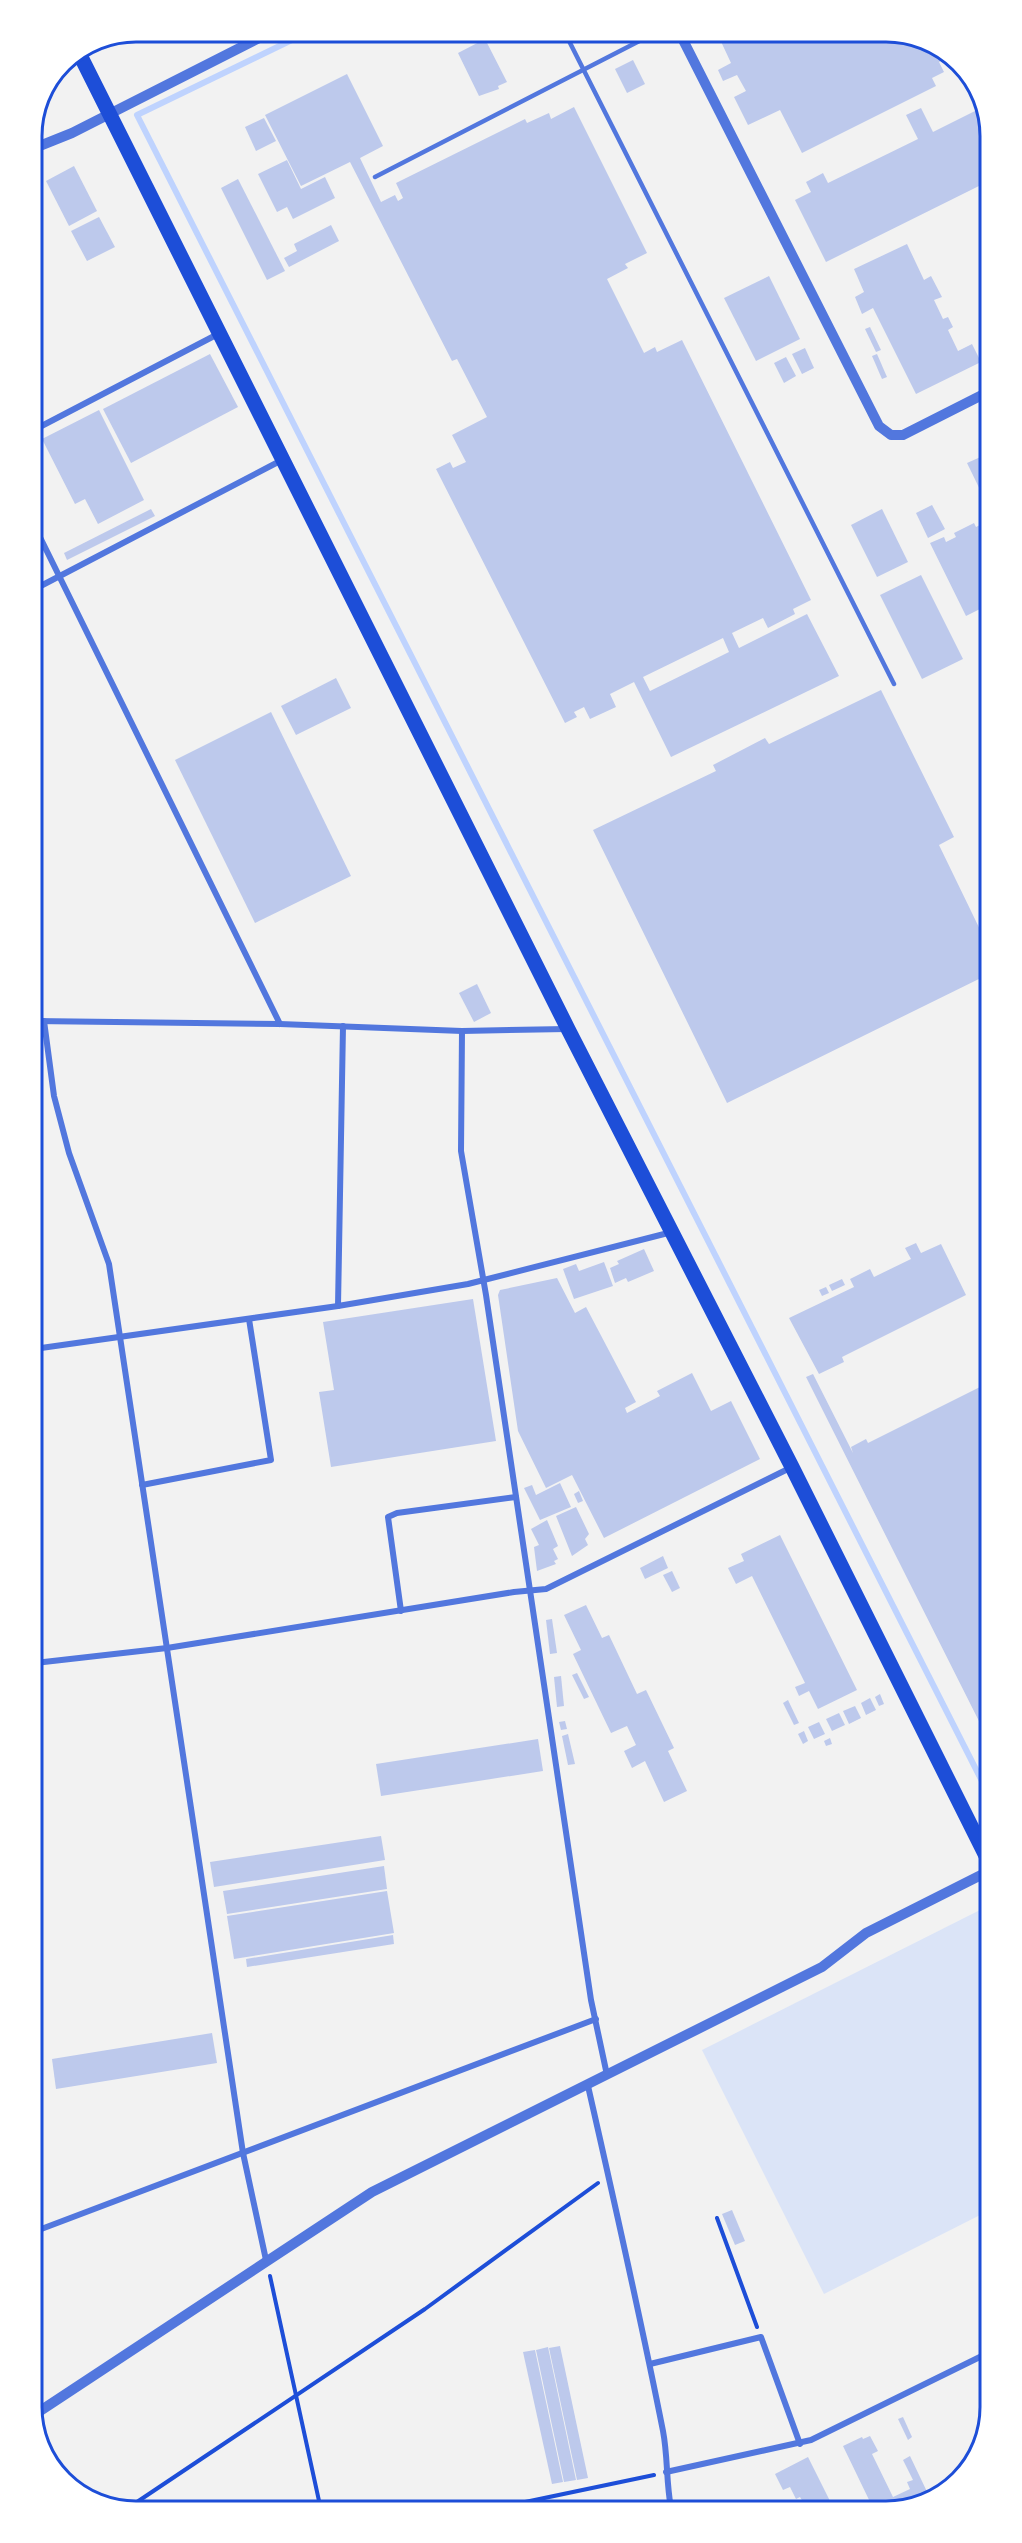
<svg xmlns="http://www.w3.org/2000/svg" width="1022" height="2543" viewBox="0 0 1022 2543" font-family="Rubik,sans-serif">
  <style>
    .green { fill: #dbe4f7 }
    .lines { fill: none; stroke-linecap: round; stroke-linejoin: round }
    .stream { stroke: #bfd3fe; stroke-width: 6 }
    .building { fill: #bdc9ec; fill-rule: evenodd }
    .path { stroke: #1d4ed8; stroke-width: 4 }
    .service { stroke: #5277de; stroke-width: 4.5 }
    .minor { stroke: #5277de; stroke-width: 6 }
    .tertiary { stroke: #5277de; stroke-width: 10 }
    .primary { stroke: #1d4ed8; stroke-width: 15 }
    .rim { fill: none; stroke: #1d4ed8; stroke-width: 3 }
  </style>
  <rect width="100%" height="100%" fill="#f2f2f2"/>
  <!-- green -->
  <path class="green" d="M984,1908L989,1909L990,2210L824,2294L702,2050Z"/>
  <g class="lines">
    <!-- stream -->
    <path class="stream" d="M298,37L137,115L989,1795"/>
  </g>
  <!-- building -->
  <g class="building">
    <path d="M893,32L947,52L949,56L939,62L944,72L932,78L936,86L802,153L780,110L748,125L734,97L746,91L737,75L723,81L718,70L731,63L717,33Z"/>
    <path d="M485,39L507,82L498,86L499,89L479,96L458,53Z"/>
    <path d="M633,60L645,84L627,93L615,69Z"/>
    <path d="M347,74L383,146L360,158L381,202L395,195L398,201L403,198L396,183L525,119L527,123L549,113L551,119L574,107L647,253L625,264L628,268L607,279L644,353L655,347L657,352L682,340L811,600L793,609L795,614L768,628L763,618L732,633L739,648L807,614L839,676L671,757L634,682L610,694L616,707L590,719L584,707L574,712L577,717L565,723L436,469L450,462L453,468L466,462L452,435L487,417L457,359L452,361L350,162L301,186L265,115ZM723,638L729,652L650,691L643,677Z"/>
    <path d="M985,106V171L983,173L985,183L826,262L795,200L811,192L806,182L823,173L828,183L918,139L906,115L921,108L933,132Z"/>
    <path d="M264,118L276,141L256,151L245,127Z"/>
    <path d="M287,160L301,189L325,177L335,198L293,219L287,207L277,212L258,174Z"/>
    <path d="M74,166L97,211L69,226L46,181Z"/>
    <path d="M238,179L285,271L267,280L221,188Z"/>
    <path d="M99,217L115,247L87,261L71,231Z"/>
    <path d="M331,225L339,241L289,267L284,258L297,251L294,244Z"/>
    <path d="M907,244L924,280L931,276L942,297L934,300L943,319L948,317L953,327L948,330L958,351L972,344L981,362L916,394L873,308L862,314L855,297L864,292L854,269Z"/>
    <path d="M769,276L800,339L756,361L724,298Z"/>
    <path d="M870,327L881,350L876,352L865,329Z"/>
    <path d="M805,348L814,368L802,374L792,354Z"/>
    <path d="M986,350V366L979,353Z"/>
    <path d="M210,354L238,407L131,463L103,409Z"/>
    <path d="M877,354L887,377L882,379L872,356Z"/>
    <path d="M786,357L796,376L784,383L774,363Z"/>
    <path d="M99,410L144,500L98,524L85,499L75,504L42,439Z"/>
    <path d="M985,455L986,457V502L967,463Z"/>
    <path d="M932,505L945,529L928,538L916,513Z"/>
    <path d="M151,509L155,516L67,560L64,553Z"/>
    <path d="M882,509L908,562L877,577L851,525Z"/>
    <path d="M986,515V606L966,616L930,543L944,537L946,542L956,537L954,533L974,523L976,527L982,524L980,518Z"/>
    <path d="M921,575L963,659L922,679L880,595Z"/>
    <path d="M336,678L351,708L296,735L281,706Z"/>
    <path d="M881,690L954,837L939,845L987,944V975L727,1103L593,830L716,771L713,765L765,738L769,744Z"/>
    <path d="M271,712L351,876L255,923L175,760Z"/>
    <path d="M477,984L491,1013L474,1022L459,993Z"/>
    <path d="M916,1243L921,1253L941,1244L966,1295L842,1357L844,1362L819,1374L789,1318L854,1287L850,1279L870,1269L874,1277L911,1259L905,1248Z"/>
    <path d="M644,1249L654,1271L628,1282L626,1278L615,1283L610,1268L619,1264L617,1261Z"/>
    <path d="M604,1262L613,1286L574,1299L563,1269L576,1264L579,1271Z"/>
    <path d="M557,1278L575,1313L586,1307L636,1402L625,1408L627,1413L660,1396L657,1391L692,1373L711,1411L731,1401L760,1459L604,1538L572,1475L546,1488L518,1431L498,1295L500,1290Z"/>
    <path d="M842,1279L845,1285L832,1291L829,1285Z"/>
    <path d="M826,1287L829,1293L822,1296L819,1290Z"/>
    <path d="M473,1299L496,1441L331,1467L319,1392L334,1390L323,1322Z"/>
    <path d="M813,1374L853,1453L851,1447L866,1439L868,1443L988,1383L989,1741L806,1377Z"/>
    <path d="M560,1483L571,1507L540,1520L524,1488L532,1485L536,1495Z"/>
    <path d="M579,1491L583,1501L578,1503L574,1494Z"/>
    <path d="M576,1507L589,1534L585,1539L588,1545L572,1556L556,1516Z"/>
    <path d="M547,1520L558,1546L553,1549L558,1559L554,1561L556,1564L537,1571L534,1547L539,1545L531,1529Z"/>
    <path d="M780,1535L857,1690L818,1709L809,1691L799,1696L795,1687L805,1683L752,1576L736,1584L728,1568L744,1561L741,1554Z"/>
    <path d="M663,1556L668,1568L645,1579L640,1568Z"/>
    <path d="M672,1571L680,1588L672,1592L663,1575Z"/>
    <path d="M586,1605L602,1638L609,1635L637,1694L646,1690L674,1748L668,1751L687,1791L664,1802L645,1761L632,1768L624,1751L636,1745L627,1726L611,1733L573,1654L581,1650L564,1615Z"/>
    <path d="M552,1619L557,1653L550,1654L546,1620Z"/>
    <path d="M577,1673L589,1697L584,1699L572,1675Z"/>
    <path d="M561,1676L564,1706L557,1707L554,1677Z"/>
    <path d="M880,1694L884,1704L879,1706L875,1697Z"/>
    <path d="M870,1698L876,1710L866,1715L861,1703Z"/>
    <path d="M788,1700L799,1723L794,1725L783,1703Z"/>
    <path d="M855,1706L861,1718L849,1724L843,1711Z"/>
    <path d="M839,1713L845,1725L832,1731L826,1719Z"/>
    <path d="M565,1721L567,1729L561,1730L559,1722Z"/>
    <path d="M819,1722L825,1734L814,1739L808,1727Z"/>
    <path d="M804,1731L808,1741L803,1744L798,1734Z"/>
    <path d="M568,1734L575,1764L568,1765L562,1736Z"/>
    <path d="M830,1738L832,1744L826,1746L824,1741Z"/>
    <path d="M538,1739L543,1771L381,1796L376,1764Z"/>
    <path d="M381,1836L385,1860L214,1887L210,1862Z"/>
    <path d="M384,1866L387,1889L227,1914L223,1891Z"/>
    <path d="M387,1891L394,1933L234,1959L227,1916Z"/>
    <path d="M393,1935L394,1944L247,1967L246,1959Z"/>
    <path d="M212,2033L217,2063L56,2089L52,2059Z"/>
    <path d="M732,2210L745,2241L735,2245L722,2214Z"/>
    <path d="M560,2346L588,2478L577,2480L549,2348Z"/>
    <path d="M548,2347L576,2480L564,2482L536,2350Z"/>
    <path d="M535,2350L563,2482L552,2484L523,2352Z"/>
    <path d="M903,2417L912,2437L908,2440L898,2419Z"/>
    <path d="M870,2436L878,2451L872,2454L893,2497L910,2489L907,2482L913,2480L903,2460L910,2456L930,2498L919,2506H872L843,2446L862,2437L863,2439Z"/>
    <path d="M808,2457L833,2507H793L803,2502L800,2497L796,2499L790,2487L783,2490L775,2474Z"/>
  </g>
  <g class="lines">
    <!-- path -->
    <g class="path">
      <path d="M717,2218L757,2327"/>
      <path d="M270,2276L321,2510"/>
      <path d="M492,2509L654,2475"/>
      <path d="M125,2510L425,2309L598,2183"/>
    </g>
    <!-- service -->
    <g class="service">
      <path d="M566,35L894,684"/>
      <path d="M375,177L653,34"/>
    </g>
    <!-- minor -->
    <g class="minor">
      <path d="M32,431L218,334"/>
      <path d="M33,523L280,1024"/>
      <path d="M33,590L282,460"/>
      <path d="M34,1021L280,1024L462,1031L567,1029"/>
      <path d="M44,1021L54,1096L69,1153L109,1264L243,2153L266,2260"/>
      <path d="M462,1031L461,1151L486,1295L591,2000L607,2075"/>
      <path d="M338,1306L343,1026"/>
      <path d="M34,1349L338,1306L468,1284L672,1232"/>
      <path d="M142,1485L271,1460L249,1319"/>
      <path d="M401,1611L388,1517L397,1513L516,1497"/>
      <path d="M35,1663L167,1648L514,1592L546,1589L792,1467"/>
      <path d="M588,2086C614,2200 640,2315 663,2431C668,2457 666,2482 671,2508"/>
      <path d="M36,2231L596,2019"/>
      <path d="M650,2364L761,2337L800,2444"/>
      <path d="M666,2472L811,2440L990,2352"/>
    </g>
    <!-- tertiary -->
    <g class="tertiary">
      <path d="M680,34L879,426L891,435H903L986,393"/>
      <path d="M32,149L72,133L259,38"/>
      <path d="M37,2413L372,2192L822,1967L866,1933L989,1871"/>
    </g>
    <!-- primary -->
    <path class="primary" d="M78,51L568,1029L792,1467L989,1862"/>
  </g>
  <!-- crop -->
  <path d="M0 0H1022V2543H0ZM136 42H886A94 94 0 0 1 980 136V2407A94 94 0 0 1 886 2501H136A94 94 0 0 1 42 2407V136A94 94 0 0 1 136 42Z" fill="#fff" fill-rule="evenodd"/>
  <path class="rim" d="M136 42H886A94 94 0 0 1 980 136V2407A94 94 0 0 1 886 2501H136A94 94 0 0 1 42 2407V136A94 94 0 0 1 136 42Z"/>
</svg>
